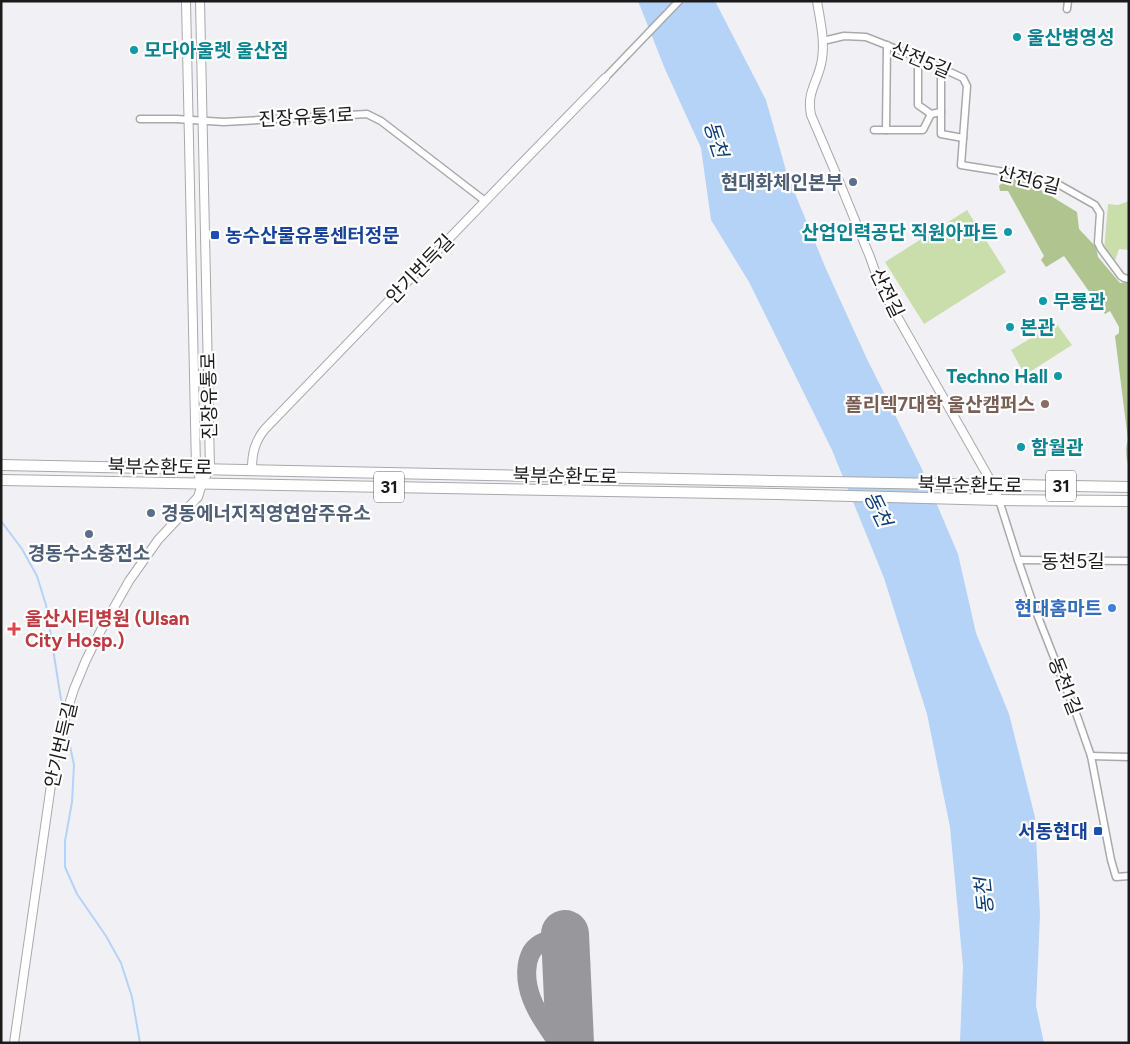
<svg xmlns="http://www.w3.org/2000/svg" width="1130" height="1044" viewBox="0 0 1130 1044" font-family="Figtree,'Noto Sans KR',sans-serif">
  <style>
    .green { fill: #cadeab }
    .forest { fill: #afc48e }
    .water { fill: #b5d2f7 }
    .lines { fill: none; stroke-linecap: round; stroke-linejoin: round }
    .stream { stroke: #b5d2f7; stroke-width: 2 }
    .taxiway { stroke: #98989c; stroke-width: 19 }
    .runway { stroke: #98989c; stroke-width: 48 }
    .minor-casing { stroke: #a9a9ac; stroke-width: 9 }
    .tertiary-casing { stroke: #a9a9ac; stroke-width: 10 }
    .primary-casing { stroke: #a9a9ac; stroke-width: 12 }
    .minor { stroke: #fff; stroke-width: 6 }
    .tertiary { stroke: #fff; stroke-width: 8 }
    .primary { stroke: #fff; stroke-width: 10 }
    .culture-dot { fill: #0f9aa8; stroke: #fff; stroke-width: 2 }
    .service-dot { fill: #5c6f8a; stroke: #fff; stroke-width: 2 }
    .transit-dot { fill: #1a4fb4; stroke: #fff; stroke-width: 2 }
    .education-dot { fill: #8d6e63; stroke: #fff; stroke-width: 2 }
    .shop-dot { fill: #3f7fe0; stroke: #fff; stroke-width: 2 }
    .health-dot { fill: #e0444e; stroke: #fff; stroke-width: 2 }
    .labels { text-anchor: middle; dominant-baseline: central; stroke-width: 4.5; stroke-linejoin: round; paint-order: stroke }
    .shield { fill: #fff; stroke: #5f5f60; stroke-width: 1 }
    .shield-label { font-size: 18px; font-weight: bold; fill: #1b1b1c }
    .culture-label { font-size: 19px; font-weight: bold; fill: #0d838f; stroke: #fff; text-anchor: start }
    .street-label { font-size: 19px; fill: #1b1b1c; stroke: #fff }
    .service-label { font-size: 19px; font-weight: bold; fill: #4e5e75; stroke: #fff; text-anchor: end }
    .transit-label { font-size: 19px; font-weight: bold; fill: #164399; stroke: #fff; text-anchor: start }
    .education-label { font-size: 19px; font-weight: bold; fill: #785e54; stroke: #fff; text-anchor: end }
    .shop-label { font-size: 19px; font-weight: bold; fill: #366cbe; stroke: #fff; text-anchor: end }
    .health-label { font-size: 19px; font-weight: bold; fill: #be3a42; stroke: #fff; text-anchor: start }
    .water-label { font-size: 20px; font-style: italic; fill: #0d3d74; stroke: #fff }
  </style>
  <rect width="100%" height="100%" fill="#f1f1f5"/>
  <!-- green -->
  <g class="green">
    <path d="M1129,201V250L1119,249L1114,264L1104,251L1108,204L1118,205Z"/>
    <path d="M967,210L1006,272L924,324L885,262Z"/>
    <path d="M1056,323L1072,345L1025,375L1011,350Z"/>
  </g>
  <!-- forest -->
  <path class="forest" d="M1008,175L1027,178L1035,181L1041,190L1077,212L1079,229L1096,247L1098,257L1120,283L1129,282V467C1126,459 1125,448 1128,440L1115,336L1119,333V327L1110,311L1105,314L1064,256L1046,267L1041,260L1044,256L1008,191H1000L999,186L1002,183Z"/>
  <!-- water -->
  <path class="water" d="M638,1H715L766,100L787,174L826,269L867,359L921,467L958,554L976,633L1009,714L1035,817L1040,915L1036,1006L1044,1043H960L963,966L950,827L927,714L884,578L832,450L749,282L711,220L701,148L665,69Z"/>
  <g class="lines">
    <!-- stream -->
    <g class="stream">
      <path d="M1,521L22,549L37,576L46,605L63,712"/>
      <path d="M66,727L74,765L72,802L65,841V867L77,894L106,936L121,963L132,997L140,1043"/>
    </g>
    <!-- taxiway -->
    <path class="taxiway" d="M558,1043C546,1025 532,1007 528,986C526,977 526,964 530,955C538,935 574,933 580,957C583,971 575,984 573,998C571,1011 570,1023 570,1036"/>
    <!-- runway -->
    <path class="runway" d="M565,934L570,1043"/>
    <defs>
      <g id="minor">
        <path d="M1067,9L1068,1"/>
        <path d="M823,41L844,36L866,37L924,60L963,78L967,86L961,165L1030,176L1056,183L1095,205L1100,213L1098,243L1101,249L1121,276L1124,278L1129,279"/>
        <path d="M918,58V105L931,114"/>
        <path d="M941,68V134L963,138"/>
        <path d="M605,78L679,1"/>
        <path d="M140,119H176L224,122L367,114L381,121L485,201"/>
        <path d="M874,130H923L931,114L941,112"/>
        <path d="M886,130L887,45"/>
        <path d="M999,500L1018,560L1033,604L1077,716L1091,756L1111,860L1116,877L1129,876"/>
        <path d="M1018,560L1129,561"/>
        <path d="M1091,756L1129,757"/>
      </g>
      <g id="tertiary">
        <path d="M186,1L196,468L202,484"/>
        <path d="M817,1C820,20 825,40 822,59C819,81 806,91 811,115L834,169L870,257L881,288L993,485L999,500"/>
        <path d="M252,469C252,453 255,441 265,429L522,163L605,78"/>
        <path d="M14,1043L56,750L67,711L74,689L86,660L100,632L129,581L158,540L198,497L202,484L210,468L200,1"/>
      </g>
      <g id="primary">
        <path d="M1,465L772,481L1129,487"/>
        <path d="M1,480L777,494L999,500L1129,501"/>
      </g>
    </defs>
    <!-- minor casing -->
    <use href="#minor" class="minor-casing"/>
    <!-- tertiary casing -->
    <use href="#tertiary" class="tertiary-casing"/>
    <!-- primary casing -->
    <use href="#primary" class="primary-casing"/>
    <!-- minor -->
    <use href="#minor" class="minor"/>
    <!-- tertiary -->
    <use href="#tertiary" class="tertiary"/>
    <!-- primary -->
    <use href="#primary" class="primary"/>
  </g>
  <!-- markers -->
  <g class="culture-dot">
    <circle cx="1017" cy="37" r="5"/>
    <circle cx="134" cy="50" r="5"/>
    <circle cx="1008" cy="232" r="5"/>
    <circle cx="1043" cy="301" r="5"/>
    <circle cx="1010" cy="327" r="5"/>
    <circle cx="1058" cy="376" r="5"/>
    <circle cx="1021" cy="447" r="5"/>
  </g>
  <g class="service-dot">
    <circle cx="853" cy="182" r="5"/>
    <circle cx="151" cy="513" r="5"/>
    <circle cx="89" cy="534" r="5"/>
  </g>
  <g class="transit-dot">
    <rect x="210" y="230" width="10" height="10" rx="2.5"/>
    <rect x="1093" y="826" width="10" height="10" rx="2.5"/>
  </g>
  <circle class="education-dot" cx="1045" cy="404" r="5"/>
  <circle class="shop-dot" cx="1112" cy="608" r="5"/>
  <path class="health-dot" d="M11.5 621.5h5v5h5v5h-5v5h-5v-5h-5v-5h5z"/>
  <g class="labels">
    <!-- shield labels -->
    <g class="shield">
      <rect x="1046" y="470.5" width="30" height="31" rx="4"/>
      <rect x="374" y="471.5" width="30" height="31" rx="4"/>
    </g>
    <g class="shield-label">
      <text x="1061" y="486">31</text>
      <text x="389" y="487">31</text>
    </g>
    <!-- culture labels -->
    <g class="culture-label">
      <text x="1027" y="37">울산병영성</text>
      <text x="144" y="50">모다아울렛 울산점</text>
      <text x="998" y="232" text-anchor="end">산업인력공단 직원아파트</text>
      <text x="1053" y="301">무룡관</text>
      <text x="1020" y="327">본관</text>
      <text x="1048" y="376" text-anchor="end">Techno Hall</text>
      <text x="1031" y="447">함월관</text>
    </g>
    <!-- street labels -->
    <g class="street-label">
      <text transform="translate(921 60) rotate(23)">산전5길</text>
      <text transform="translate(306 117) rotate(-3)">진장유통1로</text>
      <text transform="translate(1029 180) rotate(14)">산전6길</text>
      <text transform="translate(420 269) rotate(-46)">안기번득길</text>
      <text transform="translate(887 293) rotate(64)">산전길</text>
      <text transform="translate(209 396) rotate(-91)">진장유통로</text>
      <text transform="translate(160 467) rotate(1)">북부순환도로</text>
      <text transform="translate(565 476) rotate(1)">북부순환도로</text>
      <text transform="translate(970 485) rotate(1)">북부순환도로</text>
      <text x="1073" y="561">동천5길</text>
      <text transform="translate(1065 686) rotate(69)">동천1길</text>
      <text transform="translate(61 745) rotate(-77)">안기번득길</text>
    </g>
    <!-- service labels -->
    <g class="service-label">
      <text x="843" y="182">현대화체인본부</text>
      <text x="161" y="513" text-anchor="start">경동에너지직영연암주유소</text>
      <text x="89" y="553" text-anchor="middle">경동수소충전소</text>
    </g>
    <!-- transit labels -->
    <g class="transit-label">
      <text x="225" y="235">농수산물유통센터정문</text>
      <text x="1088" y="831" text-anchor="end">서동현대</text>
    </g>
    <!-- education labels -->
    <g class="education-label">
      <text x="1035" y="404">폴리텍7대학 울산캠퍼스</text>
    </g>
    <!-- shop labels -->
    <g class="shop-label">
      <text x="1102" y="608">현대홈마트</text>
    </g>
    <!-- health labels -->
    <g class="health-label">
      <text x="25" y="618">울산시티병원 (Ulsan<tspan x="25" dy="22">City Hosp.)</tspan></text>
    </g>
    <!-- water labels -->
    <g class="water-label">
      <text transform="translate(716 139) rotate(72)">동천</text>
      <text transform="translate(878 509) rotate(64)">동천</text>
      <text transform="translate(984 896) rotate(-96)">동천</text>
    </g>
  </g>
  <!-- border -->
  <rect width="1130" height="1044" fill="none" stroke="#1b1b1c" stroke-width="5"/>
</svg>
